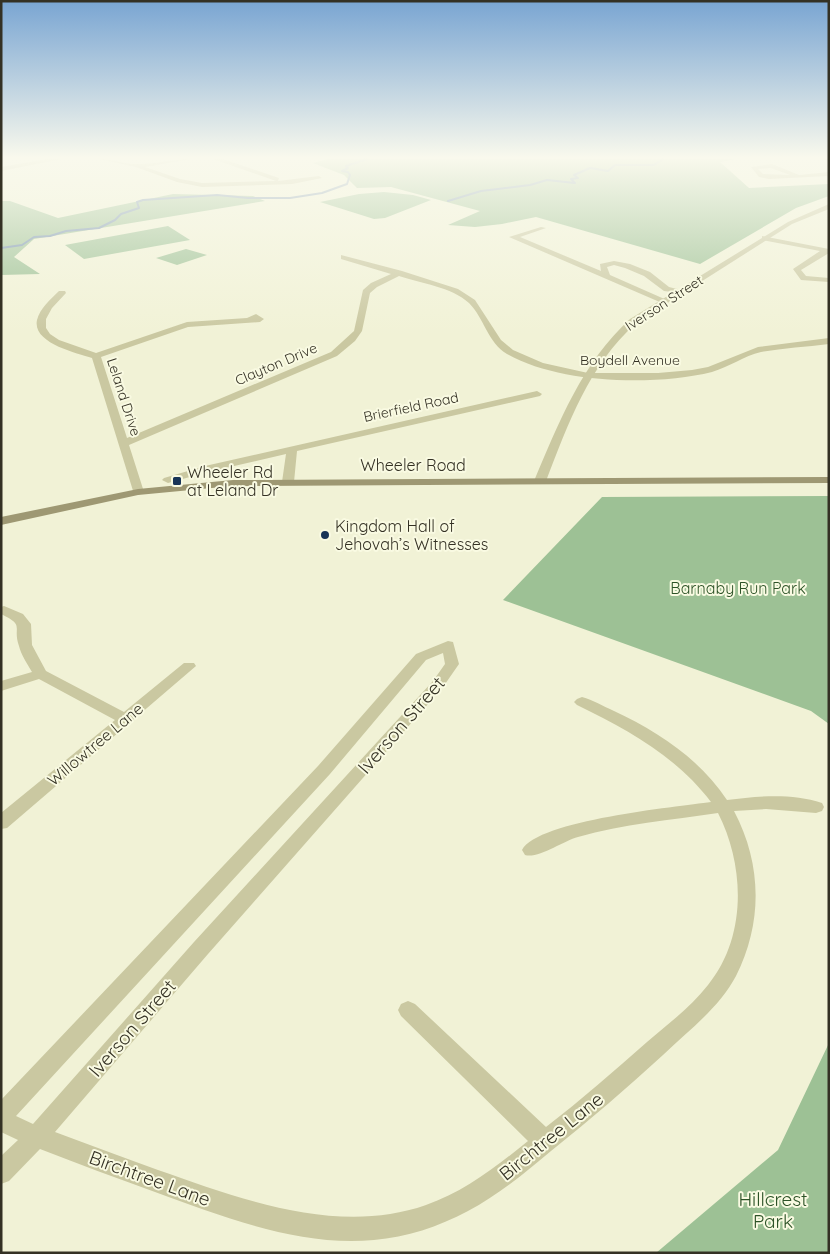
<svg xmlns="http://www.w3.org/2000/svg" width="830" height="1254" viewBox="0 0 830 1254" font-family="Quicksand,sans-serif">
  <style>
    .green { fill: #9dc195 }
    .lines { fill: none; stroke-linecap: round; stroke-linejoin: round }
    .stream { stroke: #738fb0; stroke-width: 2 }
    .minor { fill: #cac8a1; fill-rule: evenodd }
    .tertiary { fill: #cac8a1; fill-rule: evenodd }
    .secondary { fill: #9e9873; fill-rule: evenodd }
    .poi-dot { fill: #183457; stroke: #f9fae2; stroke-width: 2 }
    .labels { text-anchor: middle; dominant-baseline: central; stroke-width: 4; stroke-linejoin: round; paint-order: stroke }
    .far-street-label { font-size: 14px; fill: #343124; stroke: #f9fae2 }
    .street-label { font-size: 16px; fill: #343124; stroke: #f9fae2 }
    .poi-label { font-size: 16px; fill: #343124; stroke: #f9fae2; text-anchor: start }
    .park-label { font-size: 16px; fill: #2d5327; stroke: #f9fae2 }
    .near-street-label { font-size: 19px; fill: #343124; stroke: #f9fae2 }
    .near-park-label { font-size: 19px; fill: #2d5327; stroke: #f9fae2 }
  </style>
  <rect width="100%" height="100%" fill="#f1f2d6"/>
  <!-- green -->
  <g class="green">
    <path d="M328,159H736L720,162L749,188L829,184V196L796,208L700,264L536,217L502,224L475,227L448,225L480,211L391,187L357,188L344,175L313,163Z"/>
    <path d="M384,192L413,195L431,200L385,218L374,219L320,202L359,194Z"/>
    <path d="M173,194L253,196L265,201L34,239L14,257L40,274L1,275V201H10L58,218Z"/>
    <path d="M168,226L190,240L84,259L65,245Z"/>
    <path d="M186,249L207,255L177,265L156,258Z"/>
    <path d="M829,496V724L811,711L503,600L602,497Z"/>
    <path d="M829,1043V1253H656L778,1150Z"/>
  </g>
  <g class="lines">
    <!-- stream -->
    <g class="stream">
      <path d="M448,201L481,191L530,185L547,180L575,183L571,179L578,178L574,175L590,168L608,171L615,165H654L663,159"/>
      <path d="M1,248L22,245L34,237L50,236L66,231L99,228L115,220L121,214L139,208L137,202L143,200L217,195L248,198H290L322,193L347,184L350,175L348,172L342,171L348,168L346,166L367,159"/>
    </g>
    <!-- minor -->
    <g class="minor">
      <path d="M99,159C113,159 126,165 139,164C156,164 173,159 191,159L145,167L180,179L202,183L276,181L213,159H223L279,178L278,181L319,176L322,178L292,184L202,187L177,182L136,167Z"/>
      <path d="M824,159H829V161L825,160Z"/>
      <path d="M772,164L799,175L829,172V176L769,179L759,177L751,167ZM771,168L790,175L763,174L758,169Z"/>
      <path d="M541,227L546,228L520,237L601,271L600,264L614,261L630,264L650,272L669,287L685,291L681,293L664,291L644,276L625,268L614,265L607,267L610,275L669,301L662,303L509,237Z"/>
      <path d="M762,236L829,249V253L801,270L806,276L829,278V282L801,280L793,269L820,251L762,240Z"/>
      <path d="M341,255L402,271L458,289L475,300L501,340L513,350L543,363L588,373H658L692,370L708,367L758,347L829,338V344C806,347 783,348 761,352C744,356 729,367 712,372C655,386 559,384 507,354C488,343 484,318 469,303C452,287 420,283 399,276L377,287L370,293L362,331L355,341L337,356L129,445L144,492L138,495L134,494L92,358C76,353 32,343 37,320C40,308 51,299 59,291H65L66,293L52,308L46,319V328L50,334L59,340L96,353L187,322L247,318L256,314L264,319L260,322L188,327L101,357L127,438L331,352L354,331L363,290L371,283L391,274L341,259Z"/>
      <path d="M537,391L542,394L540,396L297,451L294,482L288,485L282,482L286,454L208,472L168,483L162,480L164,478L205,466Z"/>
      <path d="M4,606L23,614L31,624L32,645L46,671L124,712L184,663H194L196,666L7,828L1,829V813L115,720L39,679L1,691V681L32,672C27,663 21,655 19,646C12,626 26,626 1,614V607Z"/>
      <path d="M448,641L453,642L459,664L443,687L208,954L55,1132C89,1145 123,1157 158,1170C241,1199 338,1236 426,1205C464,1192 497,1166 528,1141L401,1016L398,1010L401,1004L408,1001L415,1004L546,1127C581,1100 614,1071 647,1042C668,1024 691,1007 708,985C747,937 745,866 718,813C671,820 623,824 578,837C563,841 538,859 525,855L522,850C538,820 676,807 711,802C676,756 628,730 577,705L574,702L577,699L582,697C593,700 603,706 614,711C657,731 700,759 727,800C758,796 792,793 822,803L824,807L822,811L816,813L766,809L734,811C762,864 763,922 736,976C719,1008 689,1030 663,1055C627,1088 590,1120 551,1151C525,1173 498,1195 468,1211C438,1227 407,1237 374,1240C299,1247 224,1217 155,1192C117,1178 78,1164 40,1149L9,1181L1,1184V1156L18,1140L1,1132V1100L318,766L416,654ZM443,653L445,664L433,681L194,942L33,1124L16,1116L330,774L426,660Z"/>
    </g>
    <!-- tertiary -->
    <g class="tertiary">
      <path d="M47,159H62L1,171V167Z"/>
      <path d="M829,204V209L792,224L636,323C588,367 569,422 546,481L540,484L536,483L534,481C559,422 582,363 630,319L788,222Z"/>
    </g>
    <!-- secondary -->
    <path class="secondary" d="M829,477V483L233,486L138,495L1,525V517L138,489L233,480Z"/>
  </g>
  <!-- sky -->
  <linearGradient id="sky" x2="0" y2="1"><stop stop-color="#79a5d2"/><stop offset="0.47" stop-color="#f9f9ed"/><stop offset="1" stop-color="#f9f9ed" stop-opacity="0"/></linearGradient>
  <rect width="830" height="335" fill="url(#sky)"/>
  <!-- markers -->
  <g class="poi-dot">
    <rect x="172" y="476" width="10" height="10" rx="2.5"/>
    <circle cx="325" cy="535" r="5"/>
  </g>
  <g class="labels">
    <!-- far-street labels -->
    <g class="far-street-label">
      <text transform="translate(664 303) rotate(-33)">Iverson Street</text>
      <text x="630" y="360">Boydell Avenue</text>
      <text transform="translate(276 364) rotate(-23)">Clayton Drive</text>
      <text transform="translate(124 397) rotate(72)">Leland Drive</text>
      <text transform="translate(411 407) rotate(-12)">Brierfield Road</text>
    </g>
    <!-- street labels -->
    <g class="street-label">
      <text x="413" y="465">Wheeler Road</text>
      <text transform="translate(95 744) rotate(-40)">Willowtree Lane</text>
    </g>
    <!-- poi labels -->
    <g class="poi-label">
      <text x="187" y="472">Wheeler Rd<tspan x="187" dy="18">at Leland Dr</tspan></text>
      <text x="335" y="526">Kingdom Hall of<tspan x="335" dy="18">Jehovah’s Witnesses</tspan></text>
    </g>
    <!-- park labels -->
    <g class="park-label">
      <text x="738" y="588">Barnaby Run Park</text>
    </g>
    <!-- near-street labels -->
    <g class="near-street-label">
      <text transform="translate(401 725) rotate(-49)">Iverson Street</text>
      <text transform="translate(132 1028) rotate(-49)">Iverson Street</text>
      <text transform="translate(551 1136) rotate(-39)">Birchtree Lane</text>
      <text transform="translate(150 1178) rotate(20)">Birchtree Lane</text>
    </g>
    <!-- near-park labels -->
    <g class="near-park-label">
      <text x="773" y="1199">Hillcrest<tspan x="773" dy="22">Park</tspan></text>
    </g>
  </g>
  <!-- border -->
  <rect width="830" height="1254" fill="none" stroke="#343124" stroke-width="5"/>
</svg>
